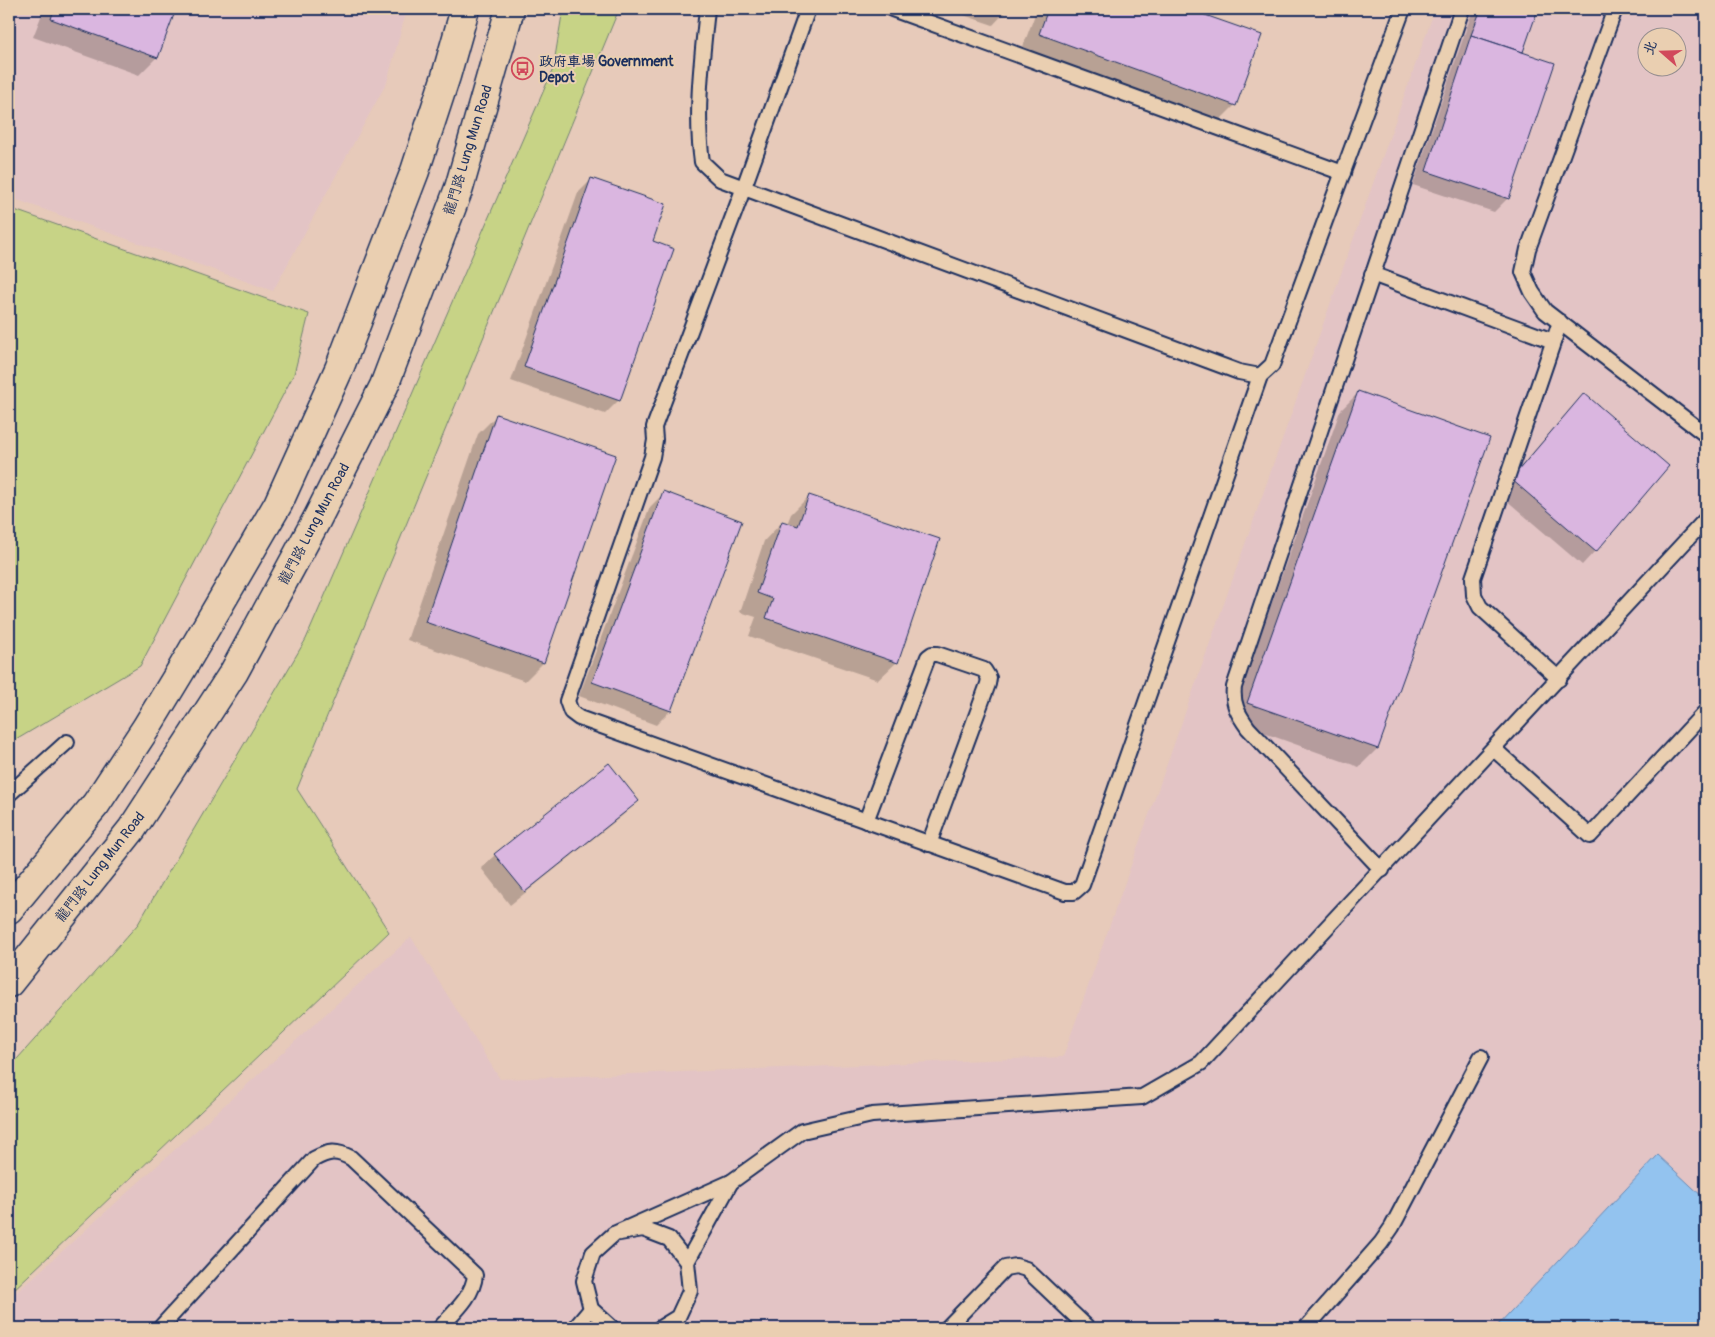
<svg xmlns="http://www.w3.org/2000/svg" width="1715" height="1337" viewBox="0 0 1715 1337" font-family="Pangolin,'LXGW WenKai TC',sans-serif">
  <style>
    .built { fill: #e3c4c5; fill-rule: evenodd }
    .green { fill: #c7d386; stroke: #718172 }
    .water { fill: #93c3ef; stroke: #6388b5 }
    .shadow { fill: #0003 }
    .building { fill: #dab6e0; stroke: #1b2f5e }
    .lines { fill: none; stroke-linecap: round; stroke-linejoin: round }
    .service-casing { stroke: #1b2f5e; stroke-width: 18 }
    .secondary-casing { stroke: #1b2f5e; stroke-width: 31 }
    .service { stroke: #eacfb1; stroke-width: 14 }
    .secondary { stroke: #eacfb1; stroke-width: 28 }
    .labels { text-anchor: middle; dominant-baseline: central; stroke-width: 4; stroke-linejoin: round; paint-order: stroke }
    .poi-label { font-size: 14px; font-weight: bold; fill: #1b2f5e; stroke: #eacfb1; text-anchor: start }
    .street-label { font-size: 14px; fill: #1b2f5e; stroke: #eacfb1 }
  </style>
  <rect width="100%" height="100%" fill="#e7caba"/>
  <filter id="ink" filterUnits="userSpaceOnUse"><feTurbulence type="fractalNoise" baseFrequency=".02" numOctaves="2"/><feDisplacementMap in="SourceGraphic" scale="10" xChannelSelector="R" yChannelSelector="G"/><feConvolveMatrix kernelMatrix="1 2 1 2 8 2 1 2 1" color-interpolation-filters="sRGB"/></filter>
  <g filter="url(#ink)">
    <!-- built -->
    <g class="built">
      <path d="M9,9H407L387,82L273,291L9,197Z"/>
      <path d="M1435,9H1706V1328H9V1299L411,937L500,1079L1063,1057ZM1648,38H1678V68H1648Z"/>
    </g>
    <!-- green -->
    <g class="green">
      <path d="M563,9H619L297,789L389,932L9,1294V1068L138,924L306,639L553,69Z"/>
      <path d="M9,208L309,314L294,374L140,666L9,744Z"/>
    </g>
    <!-- water -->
    <path class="water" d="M1658,1155L1706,1200V1328H1495Z"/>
    <!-- shadow -->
    <g class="shadow">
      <path d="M44,9H174L157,57L139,75L33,37Z"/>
      <path d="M946,9H1008L993,25Z"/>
      <path d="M1037,9H1185L1260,36L1235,105L1217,123L1021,52Z"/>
      <path d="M1473,9H1537L1521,53L1508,198L1494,212L1413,185Z"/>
      <path d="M592,179L652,242L619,400L605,414L511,381L578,193Z"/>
      <path d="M1358,393L1488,439L1377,749L1359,767L1230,721L1340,411Z"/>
      <path d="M1584,395L1595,551L1582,565L1498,493L1570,409Z"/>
      <path d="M496,416L543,663L525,681L407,640L478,434Z"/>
      <path d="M664,493L741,522L670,711L656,725L579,696L650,507Z"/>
      <path d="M809,496L897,662L878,680L749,636L756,617L740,612L764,541L782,522L787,524L791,514Z"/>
      <path d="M637,801L623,815L510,905L481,868L495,855Z"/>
    </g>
    <!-- building -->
    <g class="building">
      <path d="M54,9H176L158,58L51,19Z"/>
      <path d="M1048,9H1188L1262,35L1236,106L1039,34Z"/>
      <path d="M1481,9H1538L1523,52L1471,35Z"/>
      <path d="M1471,35L1555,63L1509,199L1426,171Z"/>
      <path d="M591,178L666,204L653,241L674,249L620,401L524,367Z"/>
      <path d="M1358,391L1490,438L1378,749L1247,703Z"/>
      <path d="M1584,393L1669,466L1596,552L1511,479Z"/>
      <path d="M496,414L616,455L544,663L425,622Z"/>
      <path d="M663,491L742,521L671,711L592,682Z"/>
      <path d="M809,495L940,539L898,663L766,618L773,599L757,593L782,521L798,526Z"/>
      <path d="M609,763L639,801L525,892L494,854Z"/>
    </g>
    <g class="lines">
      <defs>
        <g id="service">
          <path d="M707,9C702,59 695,112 702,162L720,179L1239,372L1260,376"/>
          <path d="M808,9L744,187L654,427L655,440L652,457L567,701L571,712L579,718L1065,892H1074L1082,885L1260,376L1272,365L1403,9"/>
          <path d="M892,9L1343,173"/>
          <path d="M1615,9L1528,249L1523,272L1532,292L1545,311L1706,435"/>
          <path d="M1372,274L1553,341"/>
          <path d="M1559,679L1480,607L1474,595L1473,578L1560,322"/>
          <path d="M1494,749L1590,836L1706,711"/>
          <path d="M9,794L67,742"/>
          <path d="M866,821L928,657L932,654H937L984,670L989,678L988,684L929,844"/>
          <path d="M1382,870L1248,728C1238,714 1232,704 1234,687L1462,9"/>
          <path d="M614,1234L731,1182L802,1131L872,1115L1142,1097L1201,1063L1706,519"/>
          <path d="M687,1262L731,1182"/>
          <path d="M160,1328L314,1159C329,1151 336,1150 351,1158L475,1275C473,1297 454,1312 440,1328"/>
          <path d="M575,1328L591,1309"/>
          <path d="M612,1328L591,1309L584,1281L593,1253L614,1234L643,1229L669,1239L687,1262L690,1291L678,1317L660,1328"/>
          <path d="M947,1328L1005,1268L1016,1266L1026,1269L1088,1328"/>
          <path d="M1306,1328L1381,1243L1392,1227L1481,1057"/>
        </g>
        <g id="secondary">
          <path d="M9,909L96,804L146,728L183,667L278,504L339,369L415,171L446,76L465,9"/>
          <path d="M9,983L132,829L234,672L317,519L384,386L459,188L510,9"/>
        </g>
      </defs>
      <!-- service casing -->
      <use href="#service" class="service-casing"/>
      <!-- secondary casing -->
      <use href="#secondary" class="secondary-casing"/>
      <!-- service -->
      <use href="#service" class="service"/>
      <!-- secondary -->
      <use href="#secondary" class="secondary"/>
    </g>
  </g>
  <!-- icons -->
  <defs>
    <symbol id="bus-ring" viewBox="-11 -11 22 22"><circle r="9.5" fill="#eacfb1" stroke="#d1495b" stroke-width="1.5"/><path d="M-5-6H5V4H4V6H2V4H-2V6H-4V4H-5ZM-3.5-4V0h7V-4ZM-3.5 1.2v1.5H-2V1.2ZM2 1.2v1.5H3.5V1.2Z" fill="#d1495b"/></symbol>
  </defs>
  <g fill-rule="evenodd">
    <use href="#bus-ring" x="510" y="56" width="25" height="25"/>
  </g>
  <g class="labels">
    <!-- poi labels -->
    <g class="poi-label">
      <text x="539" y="61">政府車場 Government<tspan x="539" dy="16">Depot</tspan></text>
    </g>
    <!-- street labels -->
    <g class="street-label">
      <text transform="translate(468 150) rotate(-73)">龍門路 Lung Mun Road</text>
      <text transform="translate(314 524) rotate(-62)">龍門路 Lung Mun Road</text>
      <text transform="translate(100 867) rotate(-52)">龍門路 Lung Mun Road</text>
    </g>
  </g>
  <!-- margin -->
  <rect width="1715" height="1337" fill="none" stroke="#eacfb1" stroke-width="30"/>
  <rect x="15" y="15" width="1685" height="1307" fill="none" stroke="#1b2f5e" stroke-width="2" filter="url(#ink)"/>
  <!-- north arrow -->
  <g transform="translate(1662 52) rotate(290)"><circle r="24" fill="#eacfb1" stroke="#978f90"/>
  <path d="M0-4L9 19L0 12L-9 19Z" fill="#d1495b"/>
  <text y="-8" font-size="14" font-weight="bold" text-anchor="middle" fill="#1b2f5e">北</text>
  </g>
</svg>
